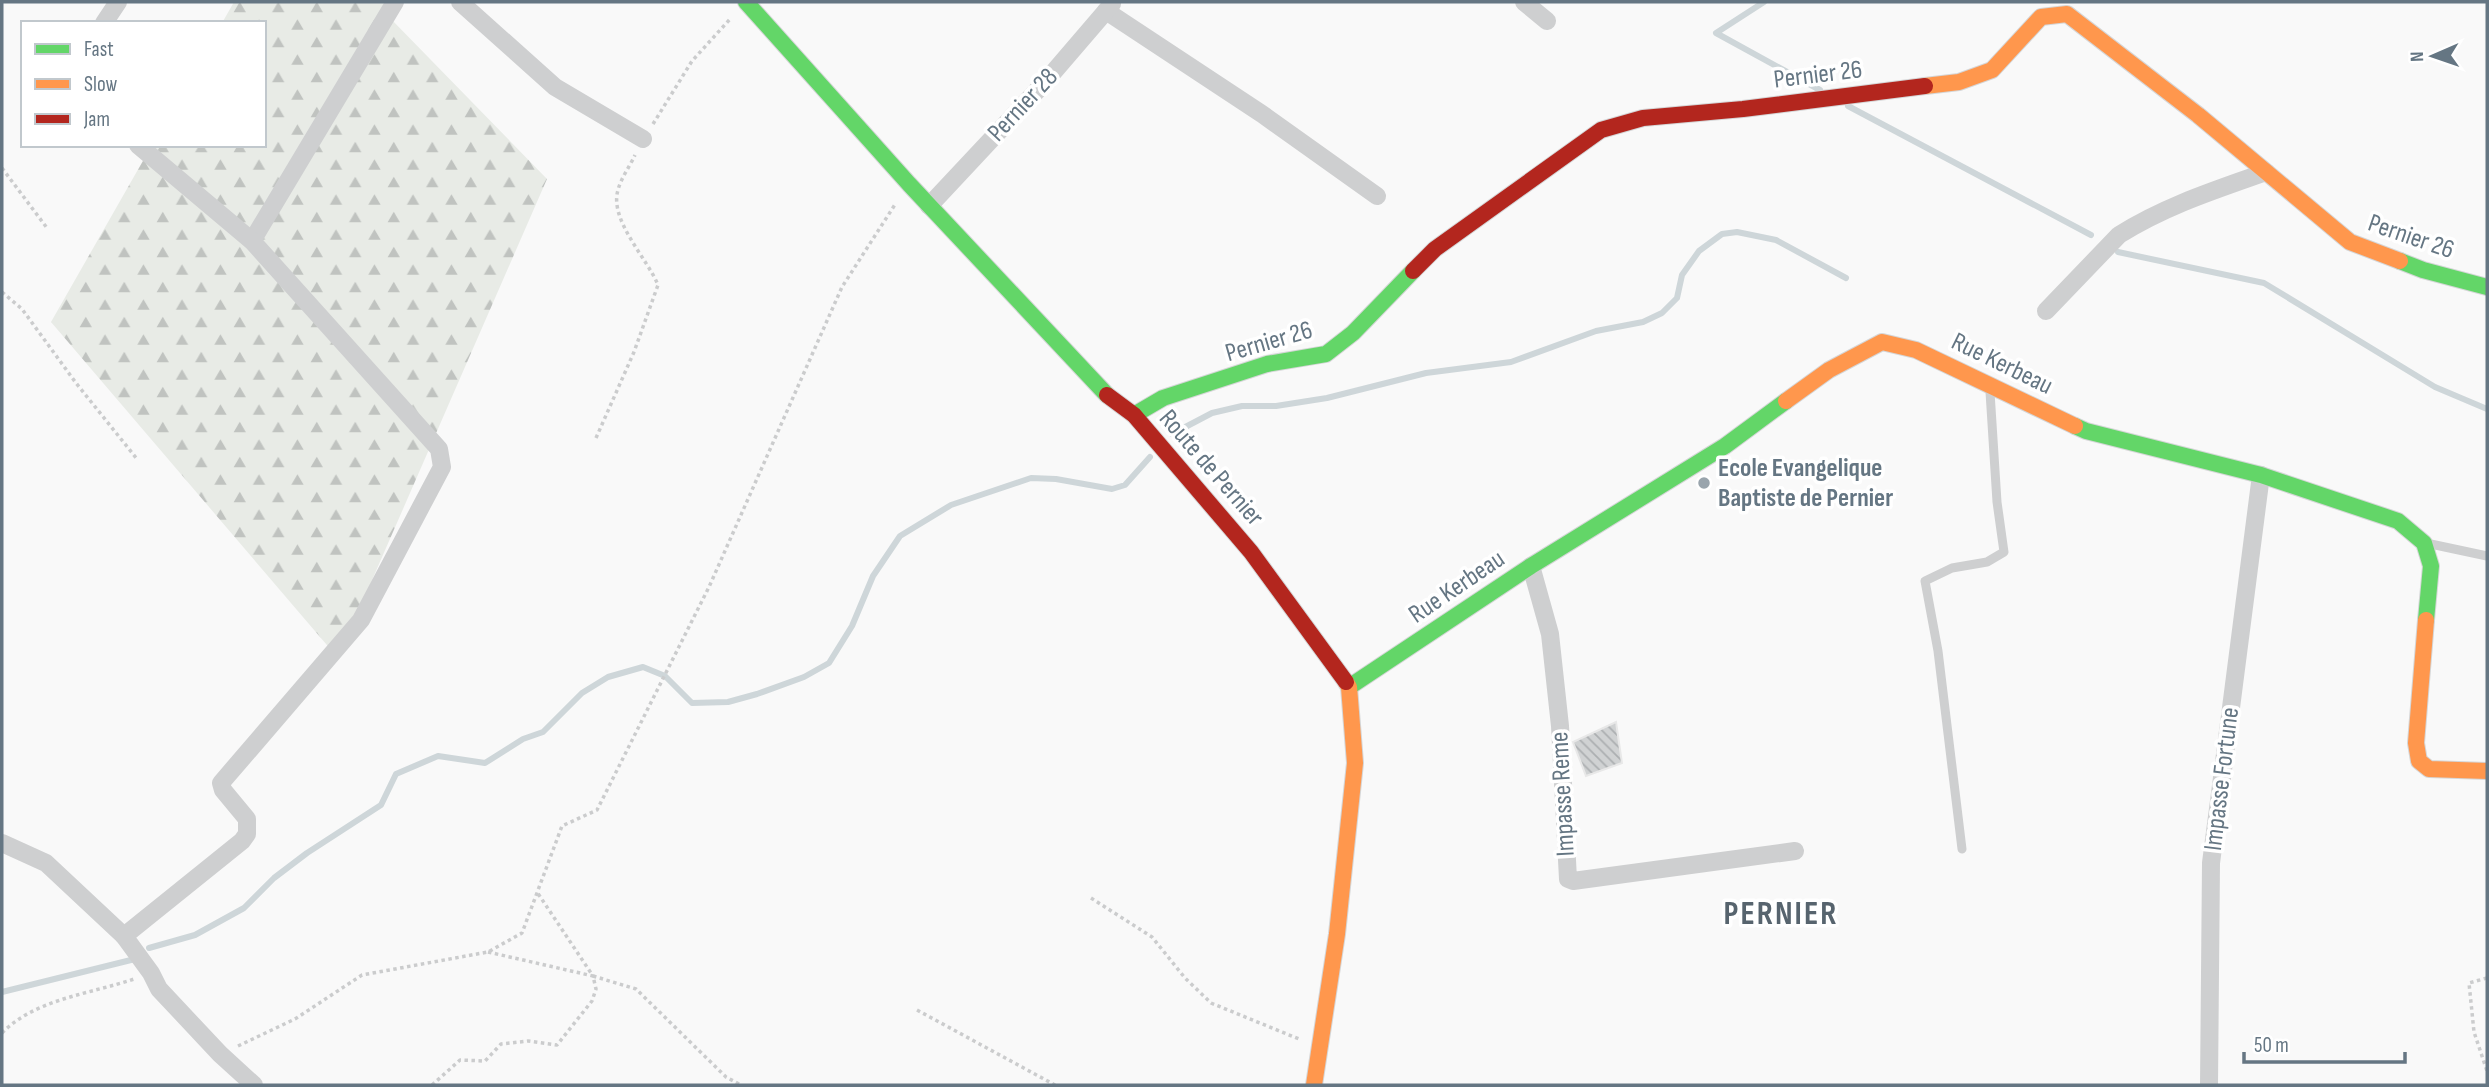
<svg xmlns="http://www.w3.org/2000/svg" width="2489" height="1087" viewBox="0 0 2489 1087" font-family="'Sofia Sans Condensed',sans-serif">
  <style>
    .forest { fill: url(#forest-firs) }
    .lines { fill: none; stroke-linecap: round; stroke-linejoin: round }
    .stream { stroke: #ced6d9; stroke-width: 6 }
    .building { fill: url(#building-back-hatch); stroke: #e8e8e8; stroke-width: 2 }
    .fast-casing { stroke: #d5d6d7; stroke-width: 18 }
    .slow-casing { stroke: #d5d6d7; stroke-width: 18 }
    .jam-casing { stroke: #d5d6d7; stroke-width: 18 }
    .path { stroke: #cbcccd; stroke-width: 3.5; stroke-dasharray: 3.5 3.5; stroke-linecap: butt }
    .lane { stroke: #cecfd0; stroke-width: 9 }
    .street { stroke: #cecfd0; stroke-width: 18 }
    .fast { stroke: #63d668; stroke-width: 16 }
    .slow { stroke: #ff974d; stroke-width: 16 }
    .jam { stroke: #b3261e; stroke-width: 16 }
    .poi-dot { fill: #99a4ac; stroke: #fff; stroke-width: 2.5 }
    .labels { text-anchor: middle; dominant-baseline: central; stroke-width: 7; stroke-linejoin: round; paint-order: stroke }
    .street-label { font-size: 26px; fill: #657683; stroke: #fff }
    .poi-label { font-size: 26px; font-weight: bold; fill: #657683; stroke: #fff; text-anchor: start }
    .district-label { font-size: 33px; font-weight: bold; letter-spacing: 2px; fill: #57646e; stroke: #fff }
  </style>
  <defs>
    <pattern id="forest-firs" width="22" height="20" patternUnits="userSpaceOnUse" patternTransform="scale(1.75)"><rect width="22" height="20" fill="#e8ebe6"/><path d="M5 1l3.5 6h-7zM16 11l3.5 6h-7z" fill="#c0c3c0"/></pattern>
    <pattern id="building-back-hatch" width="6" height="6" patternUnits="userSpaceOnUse" patternTransform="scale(1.75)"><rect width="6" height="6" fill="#d0d2d3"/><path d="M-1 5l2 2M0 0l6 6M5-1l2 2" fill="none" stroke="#acafb1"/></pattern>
  </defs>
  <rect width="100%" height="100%" fill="#f9f9f9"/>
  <!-- forest -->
  <path class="forest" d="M234,2H403L390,18L547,179L338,658L51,322L152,145H264V23H222Z"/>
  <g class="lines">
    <!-- stream -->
    <g class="stream">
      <path d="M1764,2L1716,33L1820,90"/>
      <path d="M1848,106L2091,235"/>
      <path d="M2118,252L2264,283L2435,387L2487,409"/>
      <path d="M1172,434L1212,413L1242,406H1276L1327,398L1426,373L1511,362L1596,331L1643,322L1662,313L1677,298L1682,275L1699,251L1722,234L1737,232L1776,240L1846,278"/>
      <path d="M149,948L195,935L244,908L274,878L307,853L381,805L396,774L438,756L485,763L523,739L543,732L582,693L608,677L643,667L665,676L692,703L728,702L757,694L804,677L829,663L852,626L873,576L900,536L951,505L1031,478L1056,479L1112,489L1125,485L1150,457"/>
      <path d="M2,992L135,959"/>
    </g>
  </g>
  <!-- building -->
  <path class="building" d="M1616,722L1622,763L1586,776L1573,742Z"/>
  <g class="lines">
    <defs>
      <g id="fast">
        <path d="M746,2L909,184L1107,395"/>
        <path d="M2400,261L2423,270L2487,287"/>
        <path d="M1134,415L1163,398L1267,364L1326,354L1353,333L1413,271"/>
        <path d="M2075,426L2086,431L2261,475L2398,521L2424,543L2431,566L2426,620"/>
        <path d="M1349,687L1531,566L1725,446L1786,401"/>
      </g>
      <g id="slow">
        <path d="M1925,86L1959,82L1992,70L2041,17L2067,14L2198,115L2350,242L2400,261"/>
        <path d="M1786,401L1829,370L1882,342L1916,350L2075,426"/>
        <path d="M2426,620L2416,743L2419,761L2429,769L2487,771"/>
        <path d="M1314,1085L1337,934L1355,763L1349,687L1346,682"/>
      </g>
      <g id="jam">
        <path d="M1413,271L1435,249L1601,130L1643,118L1743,109L1925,86"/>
        <path d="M1107,395L1134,415L1251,552L1346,682"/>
      </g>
    </defs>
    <!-- fast casing -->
    <use href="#fast" class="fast-casing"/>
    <!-- slow casing -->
    <use href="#slow" class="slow-casing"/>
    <!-- jam casing -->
    <use href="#jam" class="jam-casing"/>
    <!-- path -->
    <g class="path">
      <path d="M653,124L692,61L731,18"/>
      <path d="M2,168L47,228"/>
      <path d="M2,292L22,309L76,383L137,459"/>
      <path d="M596,438L634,352L658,285C647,258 609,220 618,190C621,178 630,166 635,155"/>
      <path d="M1091,898L1152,937L1185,978L1211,1003L1299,1039"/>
      <path d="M488,952L593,976L537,892"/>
      <path d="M593,976L636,989L726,1077L741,1085"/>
      <path d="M2487,978L2469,983L2474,1032L2487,1071"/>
      <path d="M917,1010L1055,1085"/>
      <path d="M2,1033C35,999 90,994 134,979"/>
      <path d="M238,1046L295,1019L362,975L488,952L522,933L562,826L597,810L709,587L842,287L896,203"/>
      <path d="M432,1085L460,1060L485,1061L501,1044L528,1041L557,1045L592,1001L596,989L593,976"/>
    </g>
    <!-- lane -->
    <g class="lane">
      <path d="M2426,543L2487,556"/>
      <path d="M1962,849L1938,651L1925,581L1952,568L1987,562L2004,552L1997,502L1990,392"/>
    </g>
    <!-- street -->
    <g class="street">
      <path d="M460,2L555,87L643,139"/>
      <path d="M1524,2L1547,21"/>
      <path d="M1106,11L1262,114L1377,196"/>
      <path d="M104,23L118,2"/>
      <path d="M929,206L1045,82L1112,4"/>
      <path d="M252,241L395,2"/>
      <path d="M2046,311L2119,235C2165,206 2215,190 2266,172"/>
      <path d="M1531,566L1550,634L1560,726L1568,879L1573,881L1795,851"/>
      <path d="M2,843L46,863L124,936L151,973L159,989L220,1054L254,1085"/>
      <path d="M124,936L242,841L247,834V819L223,790L221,783L361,620L442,467L439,449L252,241L138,145"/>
      <path d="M2209,1085L2211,863L2261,475"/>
    </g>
    <!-- fast -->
    <use href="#fast" class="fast"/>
    <!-- slow -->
    <use href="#slow" class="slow"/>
    <!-- jam -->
    <use href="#jam" class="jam"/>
  </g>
  <!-- markers -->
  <circle class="poi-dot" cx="1704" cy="483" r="7"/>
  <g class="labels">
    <!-- street labels -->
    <g class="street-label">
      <text transform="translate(1818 75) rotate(-7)">Pernier 26</text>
      <text transform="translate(1023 105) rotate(-47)">Pernier 28</text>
      <text transform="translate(2411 237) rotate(19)">Pernier 26</text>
      <text transform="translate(1269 342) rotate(-16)">Pernier 26</text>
      <text transform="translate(2002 364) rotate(26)">Rue Kerbeau</text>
      <text transform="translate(1211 468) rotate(49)">Route de Pernier</text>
      <text transform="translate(1457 587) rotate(-34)">Rue Kerbeau</text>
      <text transform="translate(2222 779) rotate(-83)">Impasse Fortune</text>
      <text transform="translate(1563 794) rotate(-93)">Impasse Reme</text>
    </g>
    <!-- poi labels -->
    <g class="poi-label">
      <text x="1718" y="468">Ecole Evangelique<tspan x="1718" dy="30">Baptiste de Pernier</tspan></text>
    </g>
    <!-- district labels -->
    <g class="district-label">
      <text x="1781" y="914">PERNIER</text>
    </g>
  </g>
  <!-- border -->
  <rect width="2489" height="1087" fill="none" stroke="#657683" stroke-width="7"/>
  <!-- legend -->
  <rect x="21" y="21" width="245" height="126" fill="#ffffff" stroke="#c1c8cd" stroke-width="2"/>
  <rect x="35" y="44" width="35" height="10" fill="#63d668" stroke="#c1c8cd" stroke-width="2"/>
  <text x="84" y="56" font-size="21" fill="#657683">Fast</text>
  <rect x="35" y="79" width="35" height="10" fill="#ff974d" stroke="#c1c8cd" stroke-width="2"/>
  <text x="84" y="91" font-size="21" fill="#657683">Slow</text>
  <rect x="35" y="114" width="35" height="10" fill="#b3261e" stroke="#c1c8cd" stroke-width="2"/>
  <text x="84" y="126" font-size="21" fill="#657683">Jam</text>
  <!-- north arrow -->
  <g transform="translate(2433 56) rotate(268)" stroke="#ffffff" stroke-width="5" paint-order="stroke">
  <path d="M0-5L12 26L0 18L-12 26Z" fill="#657683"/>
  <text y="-10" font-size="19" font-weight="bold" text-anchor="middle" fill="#657683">N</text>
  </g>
  <!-- scale -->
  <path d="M2244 1052v10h161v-10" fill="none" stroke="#657683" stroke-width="3.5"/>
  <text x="2254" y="1052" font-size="21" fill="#657683" stroke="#ffffff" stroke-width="5" paint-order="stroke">50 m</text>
</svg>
